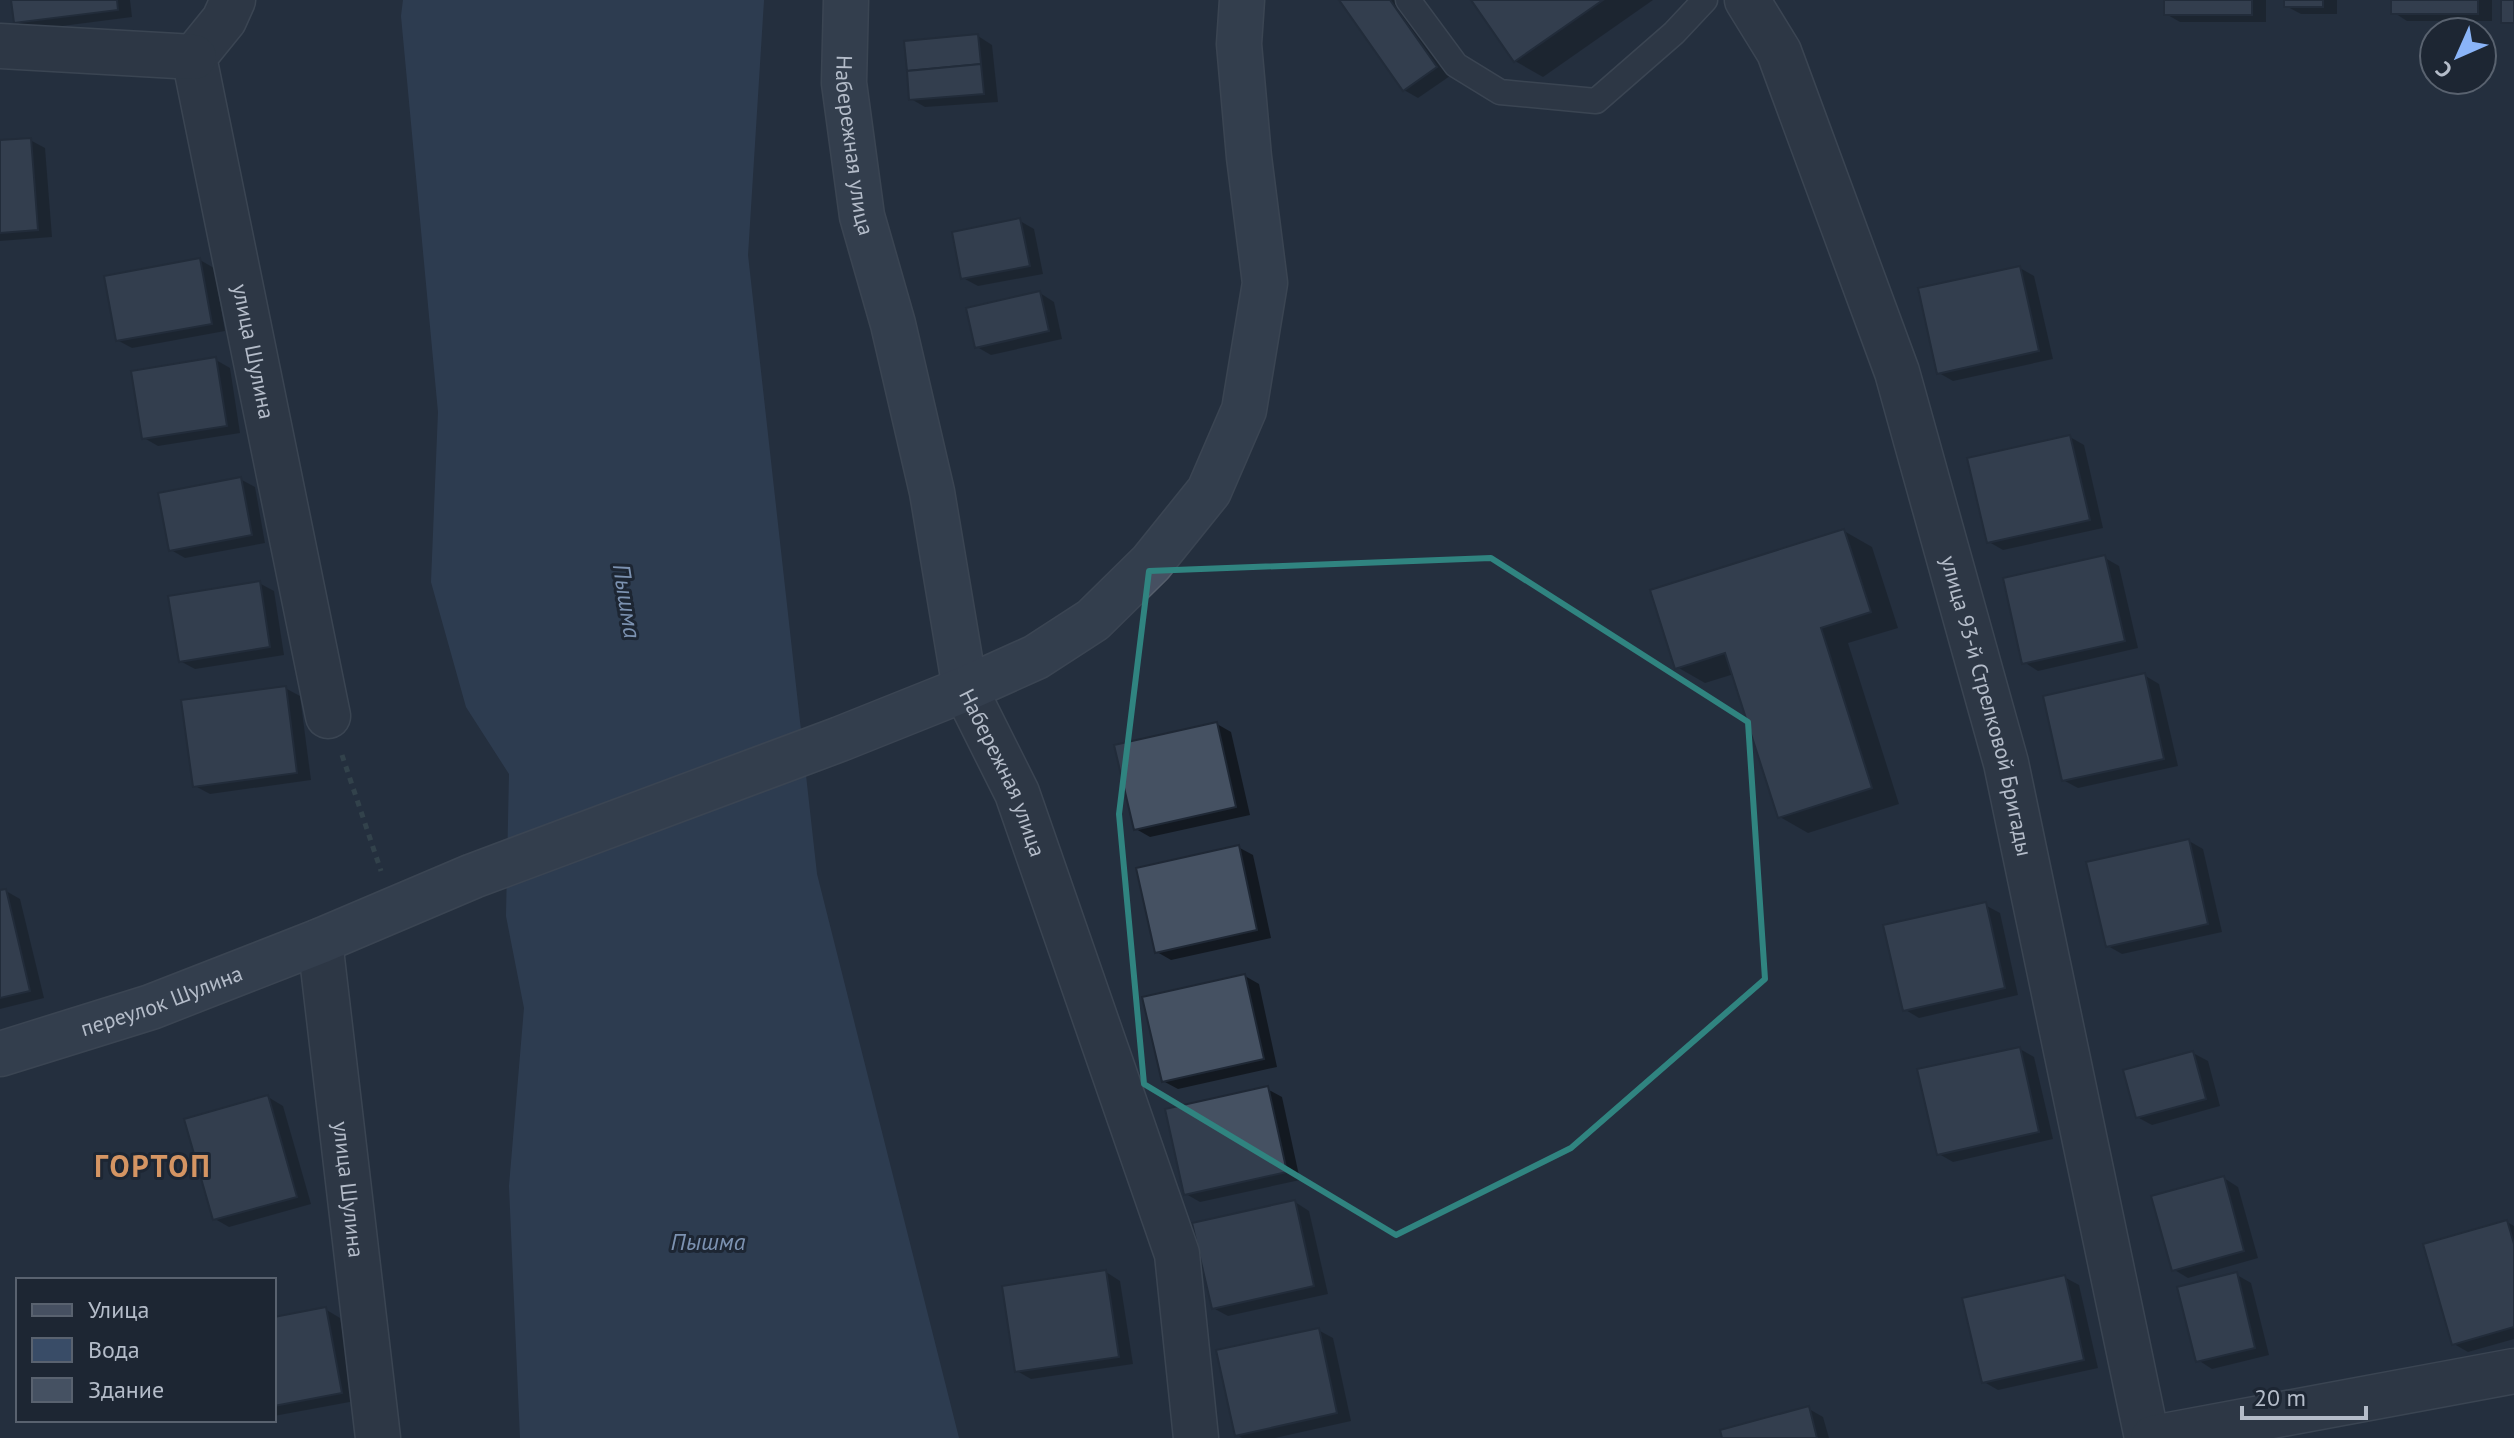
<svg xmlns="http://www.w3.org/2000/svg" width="2514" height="1438" viewBox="0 0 2514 1438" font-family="'PT Sans',sans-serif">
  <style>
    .water { fill: #394c67 }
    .shadow { fill: #0007 }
    .building { fill: #455162; stroke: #1f2835; stroke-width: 2 }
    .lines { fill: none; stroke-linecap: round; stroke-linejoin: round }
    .service-casing { stroke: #565f6c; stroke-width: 27 }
    .minor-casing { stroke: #565f6c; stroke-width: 47 }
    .secondary-casing { stroke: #565f6c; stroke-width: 47 }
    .path { stroke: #44595c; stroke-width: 5; stroke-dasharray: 6 6; stroke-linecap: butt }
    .service { stroke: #38414e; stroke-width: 24 }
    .minor { stroke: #38414e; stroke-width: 44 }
    .secondary { stroke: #465061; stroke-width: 44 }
    .marked { fill: none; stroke: #308480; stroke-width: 6; stroke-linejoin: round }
    .labels { text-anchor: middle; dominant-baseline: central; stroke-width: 6; stroke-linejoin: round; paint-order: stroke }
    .street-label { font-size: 22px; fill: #b4bcc9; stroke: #1d2633 }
    .water-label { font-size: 24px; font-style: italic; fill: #7c92b1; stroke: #1d2633 }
    .district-label { font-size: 30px; font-weight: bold; letter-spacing: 2px; fill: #d59563; stroke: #1d2633 }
  </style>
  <rect width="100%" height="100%" fill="#242f3e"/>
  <!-- water -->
  <path class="water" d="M403,0H764L748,255L817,874L959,1438H520L509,1186L524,1008L506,916L509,774L466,707L431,582L438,412L401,16Z"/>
  <!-- shadow -->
  <g class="shadow">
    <path d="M13,0H130L132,17L31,30L16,22Z"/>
    <path d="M1342,0H1397L1450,76L1418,98L1404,90Z"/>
    <path d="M1473,0H1653L1543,77L1515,61Z"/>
    <path d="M2166,0H2266V22H2180L2166,14Z"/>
    <path d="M2286,0H2337V14H2301L2286,6Z"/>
    <path d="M2393,0H2492V21H2407L2393,12Z"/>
    <path d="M978,36L992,45L998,102L925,107L911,99Z"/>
    <path d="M30,140L45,148L52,237L0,241V142Z"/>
    <path d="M1020,221L1034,229L1043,274L978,286L963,278Z"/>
    <path d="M200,260L214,268L225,331L132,348L117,340Z"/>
    <path d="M2020,268L2034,276L2053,359L1953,381L1939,373Z"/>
    <path d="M1040,293L1054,302L1062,339L991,355L977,347Z"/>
    <path d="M216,360L230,368L240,433L158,446L144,438Z"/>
    <path d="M2070,437L2084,445L2103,528L2003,550L1989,542Z"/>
    <path d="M240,479L255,487L265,543L185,558L171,550Z"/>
    <path d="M1844,531L1872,547L1898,628L1848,643L1899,804L1808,833L1780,817L1734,674L1705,683L1677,667Z"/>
    <path d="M2105,558L2119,566L2138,648L2038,671L2024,662Z"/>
    <path d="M259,583L274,591L284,655L195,669L180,661Z"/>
    <path d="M2144,675L2159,684L2178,766L2078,788L2063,780Z"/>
    <path d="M285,688L300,696L311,780L210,794L195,786Z"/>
    <path d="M1217,724L1231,732L1250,815L1150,837L1136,829Z"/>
    <path d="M2189,841L2203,849L2222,932L2122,954L2108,946Z"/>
    <path d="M1238,847L1253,855L1271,938L1171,960L1157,952Z"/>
    <path d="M6,891L20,899L44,998L0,1009V892Z"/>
    <path d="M1985,905L2000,913L2018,995L1919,1018L1904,1009Z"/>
    <path d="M1245,976L1259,984L1277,1067L1178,1089L1163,1081Z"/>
    <path d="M2020,1049L2034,1057L2053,1139L1953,1162L1939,1154Z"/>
    <path d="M2193,1053L2208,1061L2220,1106L2152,1125L2137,1117Z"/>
    <path d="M1267,1089L1282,1097L1300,1180L1200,1202L1186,1194Z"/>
    <path d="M268,1097L283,1106L311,1204L229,1227L215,1219Z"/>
    <path d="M2224,1178L2238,1187L2258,1258L2188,1278L2173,1269Z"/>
    <path d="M1295,1202L1309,1211L1328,1294L1228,1316L1213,1308Z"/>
    <path d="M2507,1222L2514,1226V1339L2468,1352L2454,1344Z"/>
    <path d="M1106,1272L1120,1281L1133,1364L1031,1379L1017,1371Z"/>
    <path d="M2237,1275L2251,1283L2269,1355L2212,1369L2198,1360Z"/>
    <path d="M2064,1277L2079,1285L2098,1368L1998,1390L1984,1382Z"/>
    <path d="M325,1309L340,1318L355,1401L274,1416V1319Z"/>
    <path d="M1318,1330L1333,1338L1351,1421L1275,1438H1242L1237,1435Z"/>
    <path d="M1809,1409L1823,1417L1829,1438H1724Z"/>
  </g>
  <!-- building -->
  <g class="building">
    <path d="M11,0H117L118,10L14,23Z"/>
    <path d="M1339,0H1390L1437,67L1403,91Z"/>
    <path d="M1471,0H1603L1514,62Z"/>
    <rect x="2164" y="0" width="88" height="15"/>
    <rect x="2284" y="0" width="39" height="7"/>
    <rect x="2391" y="0" width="87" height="14"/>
    <rect x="2501" y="0" width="13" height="23"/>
    <path d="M978,34L981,64L907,71L904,41Z"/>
    <path d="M981,64L984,94L909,100L907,71Z"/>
    <path d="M31,138L38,230L0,233V140Z"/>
    <path d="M1020,218L1030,266L961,279L952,232Z"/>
    <path d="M200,258L212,324L116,341L104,276Z"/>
    <path d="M2020,266L2039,351L1937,374L1918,288Z"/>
    <path d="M1040,291L1049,331L975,348L966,308Z"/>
    <path d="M216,357L227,426L142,439L131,371Z"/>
    <path d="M2070,435L2090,520L1987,543L1967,458Z"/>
    <path d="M241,477L252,535L169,551L158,493Z"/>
    <path d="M1844,529L1871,612L1821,628L1872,788L1778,818L1725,653L1675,669L1650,590Z"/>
    <path d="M2105,555L2125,641L2022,664L2003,578Z"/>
    <path d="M260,581L270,647L179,662L168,596Z"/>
    <path d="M2145,673L2164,759L2062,781L2043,696Z"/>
    <path d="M286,686L297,773L193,787L181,700Z"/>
    <path d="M1217,722L1236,807L1134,830L1114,745Z"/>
    <path d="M2189,839L2208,924L2106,947L2086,862Z"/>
    <path d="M1239,845L1257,930L1155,953L1136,868Z"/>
    <path d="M6,889L30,991L0,998V890Z"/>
    <path d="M1986,902L2005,988L1903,1011L1883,925Z"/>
    <path d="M1245,974L1264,1059L1162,1082L1142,997Z"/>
    <path d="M2020,1047L2039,1132L1937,1155L1917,1069Z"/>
    <path d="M2193,1051L2206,1099L2136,1118L2123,1070Z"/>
    <path d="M1268,1086L1287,1172L1184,1195L1165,1109Z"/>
    <path d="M268,1095L297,1197L213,1220L184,1119Z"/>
    <path d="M2224,1176L2244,1251L2172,1271L2151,1196Z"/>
    <path d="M1295,1200L1314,1286L1212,1309L1192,1223Z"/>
    <path d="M2507,1220L2514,1244V1327L2452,1345L2423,1244Z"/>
    <path d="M1106,1270L1119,1357L1015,1372L1002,1286Z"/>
    <path d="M2237,1272L2255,1348L2196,1362L2177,1287Z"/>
    <path d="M2065,1275L2084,1360L1982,1383L1962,1298Z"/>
    <path d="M326,1307L342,1393L274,1406V1317Z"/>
    <path d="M1319,1328L1337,1413L1235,1436L1216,1350Z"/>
    <path d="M1809,1406L1817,1438H1722L1720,1430Z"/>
  </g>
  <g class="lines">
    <defs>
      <path id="service" d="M1408,0L1456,65L1500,92L1596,101L1674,33L1705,0"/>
      <g id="minor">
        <path id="s1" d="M233,0L224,20L194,57L328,716"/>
        <path id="s2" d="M1747,0L1779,52L1897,372L2006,763L2147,1438"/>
        <path d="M0,46L194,57"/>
        <path id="s3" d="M965,689L1017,793L1177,1254L1196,1438"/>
        <path id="s4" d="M320,941L378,1438"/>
        <path d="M2153,1438L2514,1371"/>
      </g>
      <g id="secondary">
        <path id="s5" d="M846,0L844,83L862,216L893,324L932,492L965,689"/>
        <path id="s6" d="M0,1054L151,1007L320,941L473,876L840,739L965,689L1036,657L1093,620L1151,563L1209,491L1244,410L1265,283L1249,157L1239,44L1242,0"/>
      </g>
    </defs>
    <!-- service casing -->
    <use href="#service" class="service-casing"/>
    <!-- minor casing -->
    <use href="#minor" class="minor-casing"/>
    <!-- secondary casing -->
    <use href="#secondary" class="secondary-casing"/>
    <!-- path -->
    <path class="path" d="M342,755L381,871"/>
    <!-- service -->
    <use href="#service" class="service"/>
    <!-- minor -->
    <use href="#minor" class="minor"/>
    <!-- secondary -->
    <use href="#secondary" class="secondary"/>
  </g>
  <!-- marked area -->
  <path d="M0 0H2514V1438H0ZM1491,558L1748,722L1765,979L1571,1148L1396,1235L1144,1084L1119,814L1149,571Z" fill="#242f3e" fill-opacity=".55" fill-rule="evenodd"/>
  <path class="marked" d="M1491,558L1748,722L1765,979L1571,1148L1396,1235L1144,1084L1119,814L1149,571Z"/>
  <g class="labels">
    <!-- street labels -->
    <g class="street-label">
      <text stroke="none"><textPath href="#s5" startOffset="146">Набережная улица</textPath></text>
      <text stroke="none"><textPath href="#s1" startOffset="370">улица Шулина</textPath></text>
      <text stroke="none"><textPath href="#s2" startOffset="748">улица 93-й Стрелковой Бригады</textPath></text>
      <text stroke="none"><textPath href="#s3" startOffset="92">Набережная улица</textPath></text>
      <text stroke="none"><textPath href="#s6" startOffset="170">переулок Шулина</textPath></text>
      <text stroke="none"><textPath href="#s4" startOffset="250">улица Шулина</textPath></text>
    </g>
    <!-- water labels -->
    <g class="water-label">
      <text transform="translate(627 601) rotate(81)">Пышма</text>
      <text x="708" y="1241">Пышма</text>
    </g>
    <!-- district labels -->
    <g class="district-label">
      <text x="153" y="1165">ГОРТОП</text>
    </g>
  </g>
  <!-- legend -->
  <rect x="16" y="1278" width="260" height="144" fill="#1d2633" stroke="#59626f" stroke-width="2"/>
  <rect x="32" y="1304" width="40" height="12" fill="#465061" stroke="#59626f" stroke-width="2"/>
  <text x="88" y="1318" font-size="24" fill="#b4bcc9">Улица</text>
  <rect x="32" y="1338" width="40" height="24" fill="#394c67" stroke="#59626f" stroke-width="2"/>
  <text x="88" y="1358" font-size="24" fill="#b4bcc9">Вода</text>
  <rect x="32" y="1378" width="40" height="24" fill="#455162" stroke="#59626f" stroke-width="2"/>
  <text x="88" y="1398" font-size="24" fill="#b4bcc9">Здание</text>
  <!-- north arrow -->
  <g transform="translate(2458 56) rotate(225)"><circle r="38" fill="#1d2633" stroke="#59626f" stroke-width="2"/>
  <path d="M0-6L14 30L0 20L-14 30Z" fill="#8ab4f8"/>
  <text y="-12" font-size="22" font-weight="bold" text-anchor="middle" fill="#b4bcc9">С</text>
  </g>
  <!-- scale -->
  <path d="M2242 1406v12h124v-12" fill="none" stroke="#b4bcc9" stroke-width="4"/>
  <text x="2254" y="1406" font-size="24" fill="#b4bcc9" stroke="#1d2633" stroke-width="6" paint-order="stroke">20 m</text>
</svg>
